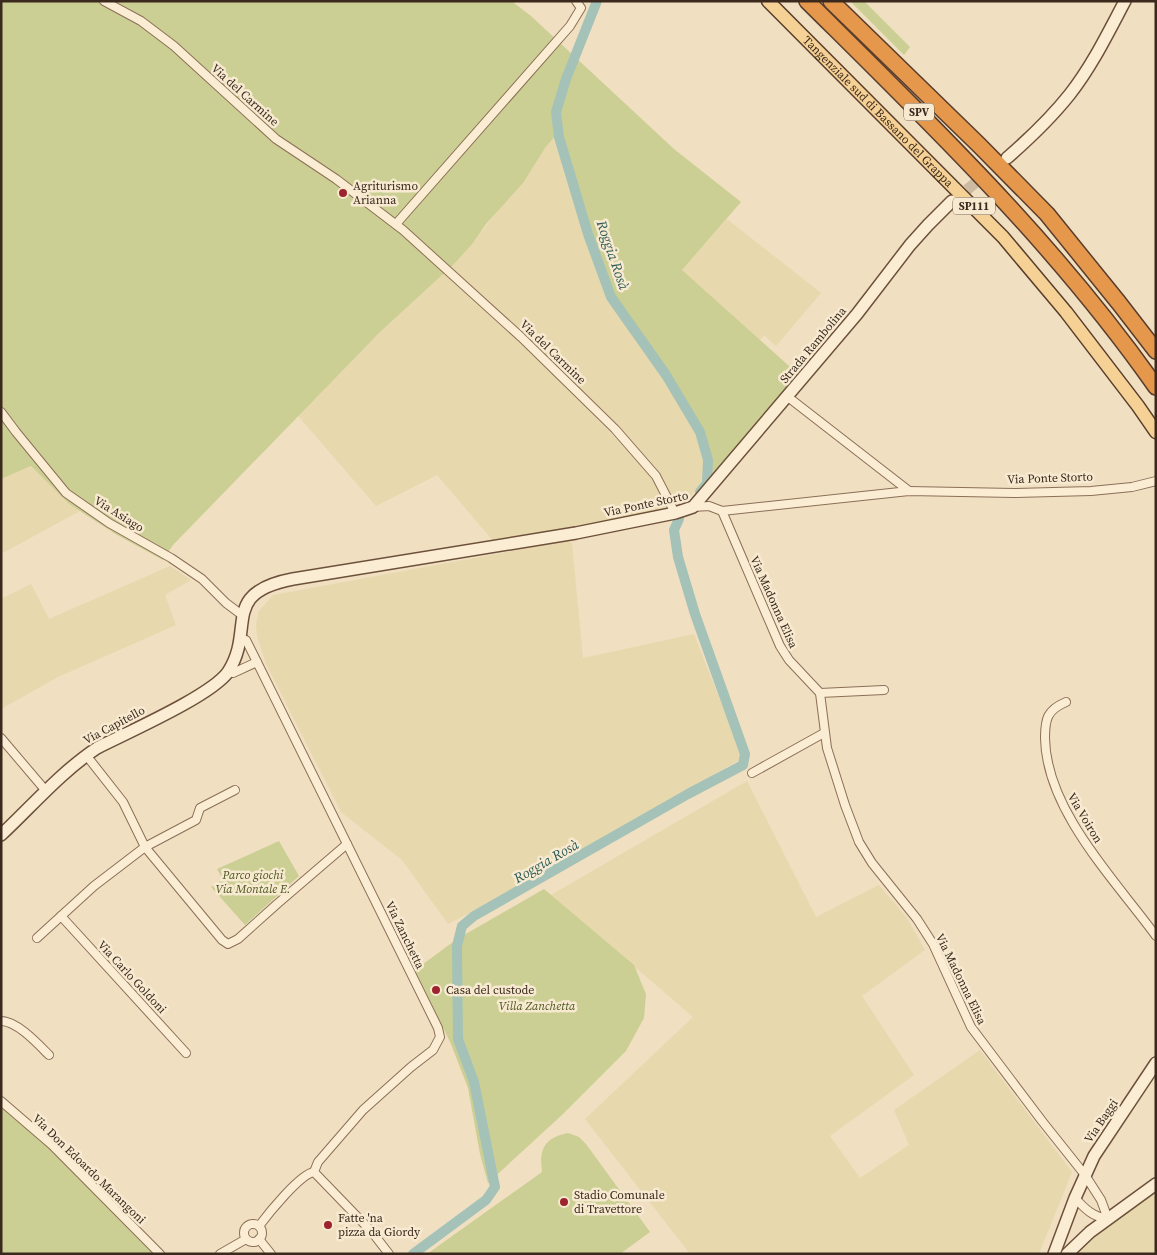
<svg xmlns="http://www.w3.org/2000/svg" width="1157" height="1255" viewBox="0 0 1157 1255" font-family="'Source Serif 4',serif">
  <style>
    .farmland { fill: #e7d9ad }
    .green { fill: #cccf94 }
    .lines { fill: none; stroke-linecap: round; stroke-linejoin: round }
    .canal { stroke: #a4c2b7; stroke-width: 10 }
    .secondary-tunnel { stroke: #ccbba0; stroke-width: 11; stroke-dasharray: 11 5.5; stroke-linecap: butt }
    .street-casing { stroke: #8b6f57; stroke-width: 10 }
    .secondary-casing { stroke: #6d503a; stroke-width: 14 }
    .primary-casing { stroke: #583d2c; stroke-width: 15 }
    .highway-casing { stroke: #583d2c; stroke-width: 18 }
    .street { stroke: #fbedd4; stroke-width: 8 }
    .secondary { stroke: #fbedd4; stroke-width: 11 }
    .primary { stroke: #f6d196; stroke-width: 12 }
    .highway { stroke: #e5974c; stroke-width: 15 }
    .poi-dot { fill: #9d242d; stroke: #f7ead1; stroke-width: 2 }
    .labels { text-anchor: middle; dominant-baseline: central; stroke-width: 5; stroke-linejoin: round; paint-order: stroke }
    .shield { fill: #f7ead1; stroke: #736352; stroke-width: 1 }
    .shield-label { font-size: 11px; font-weight: bold; fill: #3a291c }
    .street-label { font-size: 12px; fill: #3a291c; stroke: #f7ead1 }
    .poi-label { font-size: 12px; fill: #3a291c; stroke: #f7ead1; text-anchor: start }
    .park-label { font-size: 12px; font-style: italic; fill: #4e5722; stroke: #f7ead1 }
    .water-label { font-size: 14px; font-style: italic; fill: #2b5a54; stroke: #f7ead1 }
  </style>
  <rect width="100%" height="100%" fill="#f0dfc1"/>
  <!-- farmland -->
  <g class="farmland">
    <path d="M555,135H557L594,263L605,292L670,387L699,436L703,450L704,471L700,486L681,506L674,507L635,447L592,400L528,337L440,262L473,243Z"/>
    <path d="M727,219L821,293L776,346L764,335L729,379L649,306Z"/>
    <path d="M391,223L526,345L655,479L671,511L494,542L437,475L376,506L298,416L381,331Z"/>
    <path d="M31,466L69,504L80,511L1,554V479Z"/>
    <path d="M567,541L572,543L583,658L694,634L743,758L468,914L448,924L402,860L341,812L266,664L257,636L256,624L259,611L273,595Z"/>
    <path d="M170,566L191,580L165,595L176,625L58,677L1,709V599L31,584L49,619Z"/>
    <path d="M747,781L816,917L879,885L907,918L925,950L862,996L914,1075L830,1136L860,1178L909,1145L894,1110L980,1050L1072,1172L1039,1254H690L585,1119L693,1017L551,895Z"/>
    <path d="M1156,1185V1254H1071Z"/>
  </g>
  <!-- green -->
  <g class="green">
    <path d="M1,1H516L514,3L531,16L674,149L741,202L682,270L798,374L714,482L702,480L705,460L699,436L670,387L610,301L601,283L556,135L545,148L523,183L486,224L473,243L454,264L381,331L173,545L163,560L117,535L69,504L31,466L1,479Z"/>
    <path d="M850,1H864L910,47L904,55Z"/>
    <path d="M279,841L299,876L245,925L211,887L223,880L217,869Z"/>
    <path d="M544,889L634,965L646,994L644,1018L626,1051L563,1114L488,1183L480,1154L468,1088L451,1044L415,970L457,939Z"/>
    <path d="M1,1100L85,1180L156,1254H1Z"/>
    <path d="M568,1133L579,1137L586,1144L650,1232L620,1254H427L542,1172C539,1149 544,1138 568,1133Z"/>
  </g>
  <g class="lines">
    <!-- canal -->
    <g class="canal">
      <path d="M597,1L566,79L556,112L559,137L588,234L611,297L666,375L700,432L708,460L707,483L700,492"/>
      <path d="M413,1254L486,1200L495,1187L474,1082L458,1039L457,946L462,926L474,916L688,794L743,765L745,754L695,614L678,557L674,530L679,519"/>
    </g>
    <!-- secondary-tunnel -->
    <path class="secondary-tunnel" d="M954,200L1004,160"/>
    <defs>
      <g id="street">
        <path d="M104,1L141,21L174,46L276,139L336,179L403,230L521,337L615,429L656,476L675,513"/>
        <path d="M396,224L570,26L581,8L576,1"/>
        <path d="M788,397L909,491"/>
        <path d="M1,412L16,432L66,493L109,523L171,558L202,579L226,603L242,615"/>
        <path d="M693,507L709,506L722,511L909,491L1014,493L1091,491L1132,487L1156,481"/>
        <path d="M722,511L780,646L789,660L820,693L827,748L845,805L859,842L872,863L917,919L933,944L971,1027L1042,1121L1085,1175L1101,1200L1108,1219C1093,1217 1085,1209 1075,1198"/>
        <path d="M239,638L246,640L257,662L438,1028L440,1037L433,1050L411,1067L363,1110L318,1162L314,1172"/>
        <path d="M228,672L233,673L257,662"/>
        <path d="M820,693L884,690"/>
        <path d="M1066,702C1047,710 1045,719 1045,738C1046,810 1115,880 1156,936"/>
        <path d="M1,738L46,791"/>
        <path d="M86,755L123,802L145,847L222,940L228,944L238,939L277,904L347,844"/>
        <path d="M752,773L824,733"/>
        <path d="M61,916L186,1053"/>
        <path d="M37,938L94,886L145,847L196,820L200,808L235,790"/>
        <path d="M1,1021C17,1021 38,1044 49,1055"/>
        <path d="M1,1101L52,1145L160,1254"/>
        <path d="M314,1172L372,1232L389,1254"/>
        <circle cx="253" cy="1233" r="9"/>
        <path d="M259,1226C268,1214 300,1174 314,1172"/>
        <path d="M259,1239L271,1254"/>
        <path d="M220,1254L246,1239"/>
      </g>
      <g id="secondary">
        <path d="M1007,158C1030,138 1051,118 1070,94C1092,66 1108,33 1125,1"/>
        <path d="M1,835C32,806 61,772 97,748C126,733 211,696 228,672C256,629 219,593 293,579L576,533L675,513L693,507L857,314L910,245L928,225L952,201"/>
        <path d="M1054,1254L1075,1198L1094,1156L1156,1063"/>
        <path d="M1067,1254L1090,1232L1156,1184"/>
      </g>
      <g id="primary">
        <path id="s1" d="M768,1L1003,237L1066,312L1138,406L1156,432"/>
      </g>
      <g id="highway">
        <path d="M807,1C931,124 1055,243 1156,387"/>
        <path d="M831,1L979,145L1047,214L1119,303L1156,351"/>
      </g>
    </defs>
    <!-- street casing -->
    <use href="#street" class="street-casing"/>
    <!-- secondary casing -->
    <use href="#secondary" class="secondary-casing"/>
    <!-- primary casing -->
    <use href="#primary" class="primary-casing"/>
    <!-- highway casing -->
    <use href="#highway" class="highway-casing"/>
    <!-- street -->
    <use href="#street" class="street"/>
    <!-- secondary -->
    <use href="#secondary" class="secondary"/>
    <!-- primary -->
    <use href="#primary" class="primary"/>
    <!-- highway -->
    <use href="#highway" class="highway"/>
  </g>
  <!-- markers -->
  <g class="poi-dot">
    <circle cx="343" cy="193" r="5"/>
    <circle cx="436" cy="990" r="5"/>
    <circle cx="564" cy="1202" r="5"/>
    <circle cx="328" cy="1225" r="5"/>
  </g>
  <g class="labels">
    <!-- shield labels -->
    <g class="shield">
      <rect x="904" y="103.5" width="30" height="17" rx="4"/>
      <rect x="953" y="197.5" width="42" height="17" rx="4"/>
    </g>
    <g class="shield-label">
      <text x="919" y="112">SPV</text>
      <text x="974" y="206">SP111</text>
    </g>
    <!-- street labels -->
    <g class="street-label">
      <text transform="translate(245 95) rotate(42)">Via del Carmine</text>
      <text stroke="none"><textPath href="#s1" startOffset="156">Tangenziale sud di Bassano del Grappa</textPath></text>
      <text transform="translate(813 345) rotate(-50)">Strada Rambolina</text>
      <text transform="translate(553 352) rotate(44)">Via del Carmine</text>
      <text transform="translate(1050 478) rotate(-2)">Via Ponte Storto</text>
      <text transform="translate(646 504) rotate(-12)">Via Ponte Storto</text>
      <text transform="translate(119 514) rotate(32)">Via Asiago</text>
      <text transform="translate(774 602) rotate(66)">Via Madonna Elisa</text>
      <text transform="translate(114 725) rotate(-28)">Via Capitello</text>
      <text transform="translate(1085 818) rotate(59)">Via Voiron</text>
      <text transform="translate(405 935) rotate(64)">Via Zanchetta</text>
      <text transform="translate(132 977) rotate(47)">Via Carlo Goldoni</text>
      <text transform="translate(961 979) rotate(64)">Via Madonna Elisa</text>
      <text transform="translate(1101 1121) rotate(-56)">Via Baggi</text>
      <text transform="translate(89 1169) rotate(44)">Via Don Edoardo Marangoni</text>
    </g>
    <!-- poi labels -->
    <g class="poi-label">
      <text x="353" y="186">Agriturismo<tspan x="353" dy="14">Arianna</tspan></text>
      <text x="446" y="990">Casa del custode</text>
      <text x="574" y="1195">Stadio Comunale<tspan x="574" dy="14">di Travettore</tspan></text>
      <text x="338" y="1218">Fatte 'na<tspan x="338" dy="14">pizza da Giordy</tspan></text>
    </g>
    <!-- park labels -->
    <g class="park-label">
      <text x="253" y="875">Parco giochi<tspan x="253" dy="14">Via Montale E.</tspan></text>
      <text x="537" y="1006">Villa Zanchetta</text>
    </g>
    <!-- water labels -->
    <g class="water-label">
      <text transform="translate(613 255) rotate(71)">Roggia Rosà</text>
      <text transform="translate(546 861) rotate(-30)">Roggia Rosà</text>
    </g>
  </g>
  <!-- border -->
  <rect width="1157" height="1255" fill="none" stroke="#3a291c" stroke-width="5"/>
</svg>
